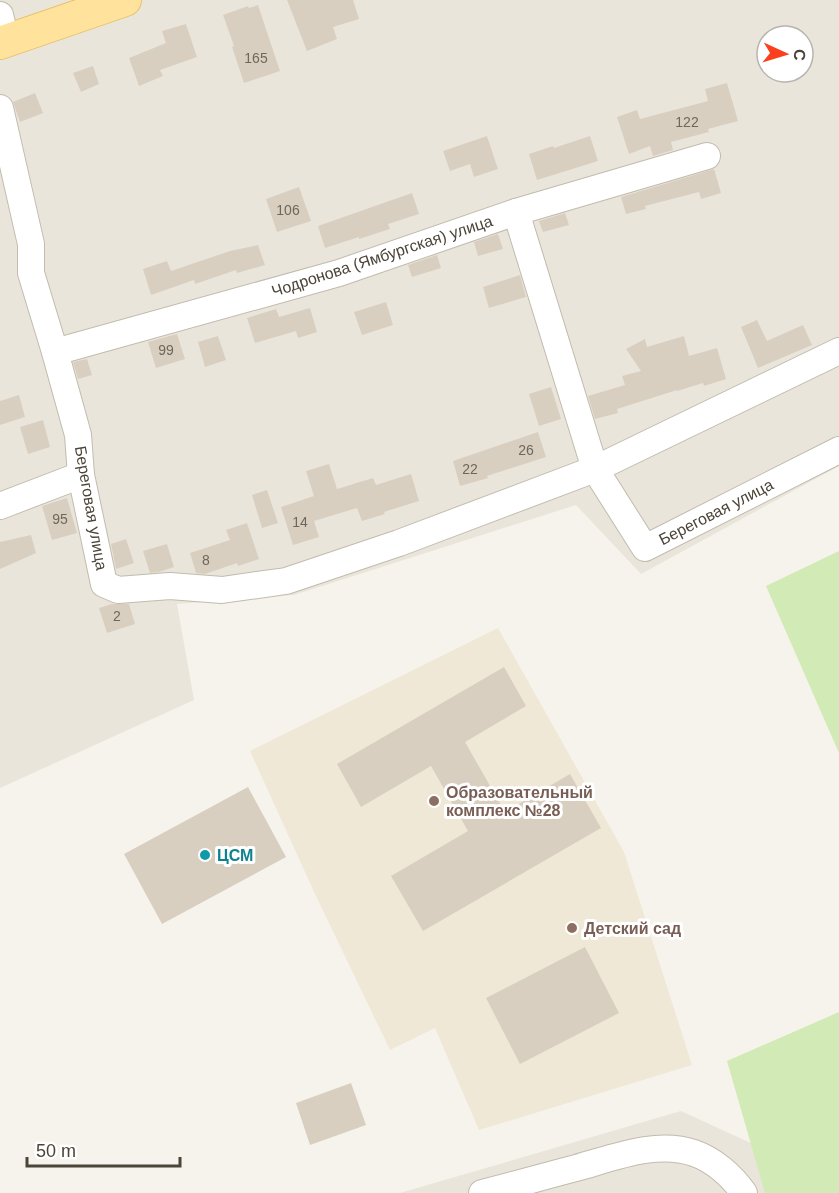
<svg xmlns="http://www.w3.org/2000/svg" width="839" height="1193" viewBox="0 0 839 1193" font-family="Arial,sans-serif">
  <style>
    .residential { fill: #eae5da; fill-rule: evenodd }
    .education { fill: #efe8d6 }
    .green { fill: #d2eab5 }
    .building { fill: #d8cfc1 }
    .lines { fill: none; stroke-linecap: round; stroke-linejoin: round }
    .minor-casing { stroke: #c2bbae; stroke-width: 28 }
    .major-casing { stroke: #e6c16a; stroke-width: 34 }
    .minor { stroke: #fff; stroke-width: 26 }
    .major { stroke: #ffe39c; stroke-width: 32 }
    .education-dot { fill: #8d6e63; stroke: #fff; stroke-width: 2 }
    .culture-dot { fill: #0f9aa8; stroke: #fff; stroke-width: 2 }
    .labels { text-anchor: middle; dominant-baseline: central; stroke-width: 6; stroke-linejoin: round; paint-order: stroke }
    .number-label { font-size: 14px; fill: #6e675b }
    .street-label { font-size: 16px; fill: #4b4439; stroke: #fff }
    .education-label { font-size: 16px; font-weight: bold; fill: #785e54; stroke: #fff; text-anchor: start }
    .culture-label { font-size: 16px; font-weight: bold; fill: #0d838f; stroke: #fff; text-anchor: start }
  </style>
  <rect width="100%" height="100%" fill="#f6f3ec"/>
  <!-- residential -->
  <g class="residential">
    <path d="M0,0H839V466L641,574L576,505L294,595L177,604L194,700L0,788ZM767,36H803V72H767Z"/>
    <path d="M681,1111L755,1145L767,1193H400Z"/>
  </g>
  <!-- education -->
  <path class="education" d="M498,628L624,852L692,1065L479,1130L435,1028L390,1050L315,894L250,751Z"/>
  <!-- green -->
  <g class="green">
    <path d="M839,551V753L766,586Z"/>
    <path d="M839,1012V1193H765L727,1061Z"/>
  </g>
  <!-- building -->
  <g class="building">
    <path d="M287,0H353L359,19L333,27L337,39L307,51Z"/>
    <path d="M258,5L280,71L244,83L232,47L234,46L223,15L248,6L249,8Z"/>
    <path d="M186,24L197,57L160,70L163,76L139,86L129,58L166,43L162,31Z"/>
    <path d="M93,66L99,84L81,92L73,73Z"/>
    <path d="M727,83L738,121L708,129L709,132L671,142L673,150L653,156L650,146L629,154L617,117L637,110L640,119L708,101L705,89Z"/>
    <path d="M35,93L43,113L20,122L13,102Z"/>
    <path d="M487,136L498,169L474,177L470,164L450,171L443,151Z"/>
    <path d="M590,136L598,161L537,180L529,154L553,146L554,148Z"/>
    <path d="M714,169L721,193L701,199L699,192L645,206L646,209L626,214L621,197Z"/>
    <path d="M299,187L311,221L277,232L266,199Z"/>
    <path d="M412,193L419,214L388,224L390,229L359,239V237L325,248L318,226Z"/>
    <path d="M565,213L569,225L543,232L539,221Z"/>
    <path d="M498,234L503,249L478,256L474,242Z"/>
    <path d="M258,245L265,265L237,273L236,270L195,284L194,280L151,295L143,269L167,261L171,271L230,251Z"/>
    <path d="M437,255L441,268L412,277L408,265Z"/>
    <path d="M520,275L526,297L489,308L483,287Z"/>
    <path d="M386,302L393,325L362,335L354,312Z"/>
    <path d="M310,308L317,332L298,338L296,331L255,343L247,318L276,309L279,317Z"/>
    <path d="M757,320L767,341L803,325L812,345L758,368L741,327Z"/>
    <path d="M177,334L185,359L156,368L148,342Z"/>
    <path d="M218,336L226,360L205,367L198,342Z"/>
    <path d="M684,336L689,356L717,348L726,379L704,386L703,383L677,391V390L617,409L618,413L595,419L588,396L625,385L622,376L641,371L626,349L645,339L647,347Z"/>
    <path d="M87,359L92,375L78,379L73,362Z"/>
    <path d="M551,387L561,419L539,426L529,394Z"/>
    <path d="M19,395L25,417L0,425V401Z"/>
    <path d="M43,420L50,447L28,454L20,427Z"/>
    <path d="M538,432L546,457L487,476L488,478L460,486L453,461Z"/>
    <path d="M329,464L337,489L373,478L376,485L411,474L419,501L384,512L385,514L362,521L357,508L314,521L319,537L293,545L281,507L314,496L306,471Z"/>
    <path d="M267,490L278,523L262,528L252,495Z"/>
    <path d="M67,498L77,533L52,540L42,506Z"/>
    <path d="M247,523L259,559L238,566L237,563L205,574L196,573L190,553L230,540L226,530Z"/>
    <path d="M31,535L36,553L0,569V542Z"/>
    <path d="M126,539L134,563L116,569L111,544Z"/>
    <path d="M167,544L174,567L159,572L150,573L143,551Z"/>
    <path d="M112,604H129L135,624L107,633L99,608Z"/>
    <path d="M504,667L526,706L465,742L505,812L570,774L601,828L423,931L391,876L468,831L431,766L361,807L337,764Z"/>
    <path d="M248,787L286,857L162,924L124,854Z"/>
    <path d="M585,947L619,1013L520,1064L486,998Z"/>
    <path d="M351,1083L366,1125L310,1145L296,1103Z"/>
  </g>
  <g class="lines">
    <defs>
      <g id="minor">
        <path d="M0,15L6,40"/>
        <path d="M0,108L31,244V273L55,352L78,435L81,475L104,584L118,590L170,586L222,590L286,581L399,543L595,469L839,351"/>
        <path d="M516,212L595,469L645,548L839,450"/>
        <path d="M55,352L339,273L516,212L707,156"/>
        <path d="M0,506L81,475"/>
        <path d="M482,1193C514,1185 545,1176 576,1168C613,1158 656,1140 694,1153C714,1160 732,1176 744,1193"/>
      </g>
      <path id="major" d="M0,43L125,0"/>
    </defs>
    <!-- minor casing -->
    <use href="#minor" class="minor-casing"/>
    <!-- major casing -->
    <use href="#major" class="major-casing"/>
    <!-- minor -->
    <use href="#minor" class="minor"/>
    <!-- major -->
    <use href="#major" class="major"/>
  </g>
  <!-- markers -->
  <g class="education-dot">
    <circle cx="434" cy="801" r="6"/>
    <circle cx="572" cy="928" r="6"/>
  </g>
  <circle class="culture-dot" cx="205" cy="855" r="6"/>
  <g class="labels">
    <!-- number labels -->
    <g class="number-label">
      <text x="256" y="58">165</text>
      <text x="687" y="122">122</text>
      <text x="288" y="210">106</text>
      <text x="166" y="350">99</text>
      <text x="526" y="450">26</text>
      <text x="470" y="469">22</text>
      <text x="60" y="519">95</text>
      <text x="300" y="522">14</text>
      <text x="206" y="560">8</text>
      <text x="117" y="616">2</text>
    </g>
    <!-- street labels -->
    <g class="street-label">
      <text transform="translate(382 256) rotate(-18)">Чодронова (Ямбургская) улица</text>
      <text transform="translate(91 508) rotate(80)">Береговая улица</text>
      <text transform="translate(716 512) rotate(-27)">Береговая улица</text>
    </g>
    <!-- education labels -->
    <g class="education-label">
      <text x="446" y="792">Образовательный<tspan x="446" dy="18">комплекс №28</tspan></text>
      <text x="584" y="928">Детский сад</text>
    </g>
    <!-- culture labels -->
    <g class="culture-label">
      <text x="217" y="855">ЦСМ</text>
    </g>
  </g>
  <!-- north arrow -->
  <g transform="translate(785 54) rotate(94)"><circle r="28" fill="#ffffff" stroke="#b7b4b0" stroke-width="1.5"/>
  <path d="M0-4.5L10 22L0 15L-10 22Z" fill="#fc3f1d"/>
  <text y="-9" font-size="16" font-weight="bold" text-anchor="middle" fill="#4b4439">С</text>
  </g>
  <!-- scale -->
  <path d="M27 1157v9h153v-9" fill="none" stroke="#4b4439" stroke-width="3"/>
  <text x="36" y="1157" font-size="18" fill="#4b4439" stroke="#ffffff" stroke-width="4.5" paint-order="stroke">50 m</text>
</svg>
